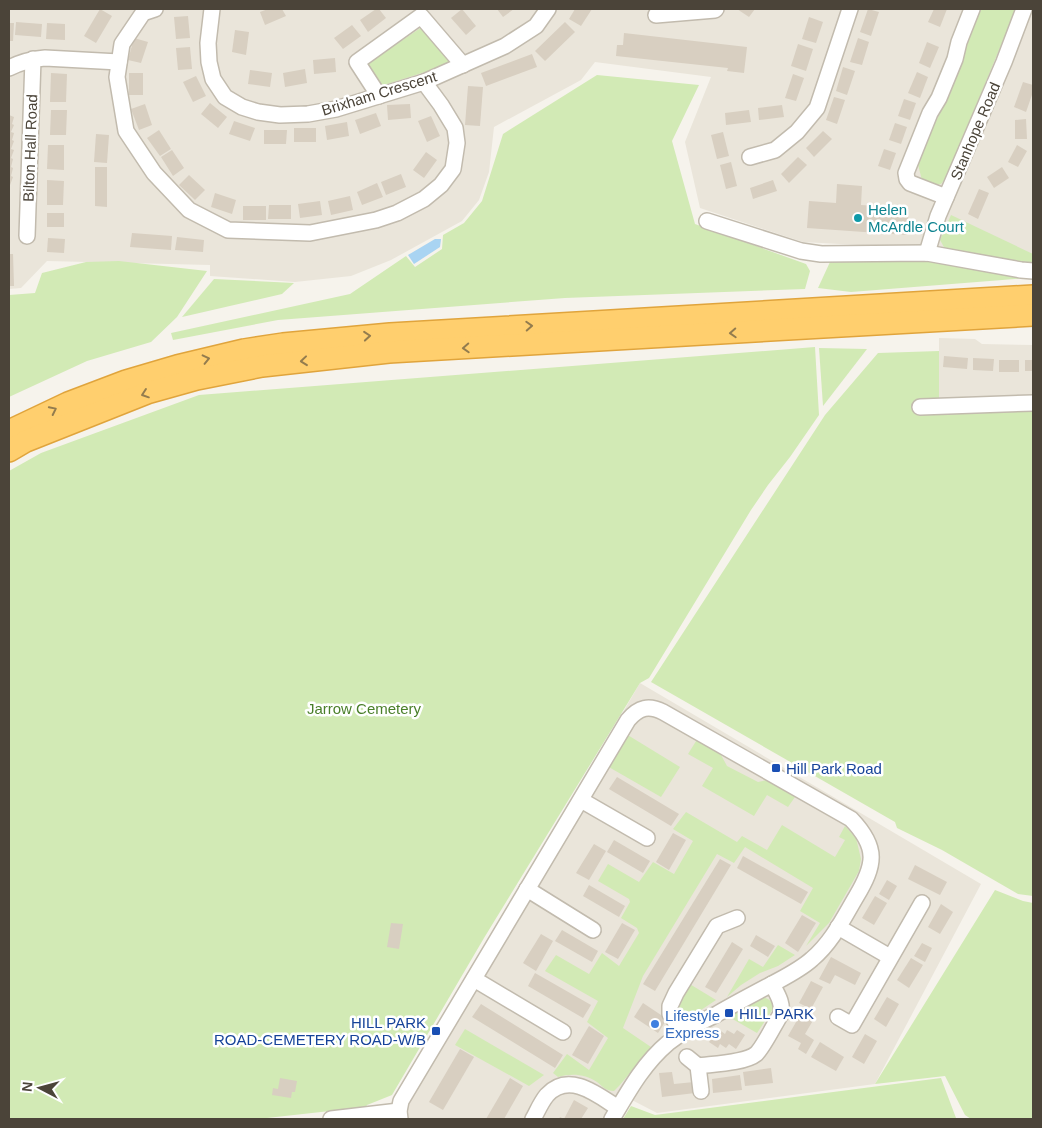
<svg xmlns="http://www.w3.org/2000/svg" width="1042" height="1128" viewBox="0 0 1042 1128" font-family="Helvetica,sans-serif">
  <style>
    .residential { fill: #eae5da }
    .green { fill: #d2eab5 }
    .water { fill: #a9d4f2 }
    .building { fill: #d8cfc1 }
    .lines { fill: none; stroke-linecap: round; stroke-linejoin: round }
    .minor-casing { stroke: #c2bbae; stroke-width: 18 }
    .highway-casing { stroke: #e0a43c; stroke-width: 24 }
    .minor { stroke: #fff; stroke-width: 15 }
    .highway { stroke: #ffcf6e; stroke-width: 21 }
    .oneway { stroke: #937c4e }
    .culture-dot { fill: #0f9aa8; stroke: #fff; stroke-width: 2 }
    .transit-dot { fill: #1a4fb4; stroke: #fff; stroke-width: 2 }
    .shop-dot { fill: #3f7fe0; stroke: #fff; stroke-width: 2 }
    .labels { text-anchor: middle; dominant-baseline: central; stroke-width: 5; stroke-linejoin: round; paint-order: stroke }
    .street-label { font-size: 15px; fill: #4b4439; stroke: #fff }
    .culture-label { font-size: 15px; fill: #0d838f; stroke: #fff; text-anchor: start }
    .park-label { font-size: 15px; fill: #4a7f2a; stroke: #fff }
    .transit-label { font-size: 15px; fill: #164399; stroke: #fff; text-anchor: start }
    .shop-label { font-size: 15px; fill: #366cbe; stroke: #fff; text-anchor: start }
  </style>
  <rect width="100%" height="100%" fill="#f6f3ec"/>
  <!-- residential -->
  <g class="residential">
    <path d="M9,9H1033V268L913,248L803,242L700,208L685,142L711,77L595,62L581,80L494,127L489,172L479,200L462,221L391,260L351,276L295,282L210,276V265L47,261L21,288L9,289Z"/>
    <path d="M939,338L975,339L982,344L1033,345V410L939,412Z"/>
    <path d="M640,683L981,884L875,1084L657,1113L630,1099L615,1119H397L394,1104Z"/>
  </g>
  <!-- green -->
  <g class="green">
    <path d="M979,9H1016L946,178L941,184L936,185L922,180L917,161L922,148L951,92Z"/>
    <path d="M422,27L448,55V62L444,66L381,86L367,64Z"/>
    <path d="M597,75L699,85L672,141L695,224L806,264L810,271L805,289L565,298L278,320L173,340L171,333L350,294L406,256L415,267L442,249L443,235L464,223L482,201L503,134Z"/>
    <path d="M951,215L1033,254V262L1022,263L945,249L940,240Z"/>
    <path d="M933,259L1028,278L851,292L818,288L830,262L840,260Z"/>
    <path d="M119,261L207,271L177,317L151,342L87,361L9,397V295L35,293L42,273L86,262Z"/>
    <path d="M214,279L294,283L282,294L182,317Z"/>
    <path d="M815,347L819,415L790,457L768,485L751,510L649,678L640,683L484,938L392,1095L367,1105L366,1107L258,1119H9V471L41,453L199,395Z"/>
    <path d="M819,348L867,349L823,406Z"/>
    <path d="M939,351V412L1033,410V896L1018,894L942,850L897,828L895,822L651,682L825,415L878,353Z"/>
    <path d="M626,734L680,767L661,797L607,766Z"/>
    <path d="M698,738L721,755L727,766L758,782L767,780L795,797L788,807L767,795L754,816L702,786L713,768L688,754Z"/>
    <path d="M686,812L737,842L742,836L767,850L782,825L835,857L845,840L839,837L845,826L856,838L861,859L859,871L829,923L806,946L820,923L800,911L813,888L745,847L734,863L717,854L643,976L623,1028L651,1047C637,1061 628,1078 614,1091C606,1091 603,1087 597,1082C585,1074 572,1073 558,1077L553,1073L567,1054L589,1070L608,1038L587,1022L598,1001L545,971L556,955L589,974L602,953L619,966L639,933L637,928L621,918L630,902L629,899L598,881L608,864L639,882L653,862L674,874L693,841L673,829Z"/>
    <path d="M995,890L1023,901L1033,903V1119H971L965,1115L945,1076L875,1084Z"/>
    <path d="M778,945L795,955L778,966L760,973L741,985L727,997L749,959L763,967Z"/>
    <path d="M688,983L716,1000L698,1012L683,1015L678,1011L676,1004Z"/>
    <path d="M763,997L768,999L773,1003V1009L757,1033L729,1017L733,1012Z"/>
    <path d="M465,1029L544,1075L529,1086L455,1045Z"/>
    <path d="M941,1078L956,1118L939,1119H623L631,1106L655,1115Z"/>
  </g>
  <!-- water -->
  <path class="water" d="M435,239H441L440,247L414,264L408,255Z"/>
  <!-- building -->
  <g class="building">
    <path d="M100,9L112,16L96,43L84,36Z"/>
    <path d="M268,9H282L286,16L265,25L260,12Z"/>
    <path d="M376,9H379L386,18L368,32L360,20Z"/>
    <path d="M462,9L476,26L466,35L451,18Z"/>
    <path d="M497,9H514L503,17Z"/>
    <path d="M575,9H592L581,26L569,19Z"/>
    <path d="M737,9H755L749,17Z"/>
    <path d="M868,9L879,12L871,36L860,32Z"/>
    <path d="M934,9H947L940,27L928,22Z"/>
    <path d="M188,16L190,38L176,39L174,17Z"/>
    <path d="M809,17L823,22L816,43L802,39Z"/>
    <path d="M16,22L42,24L41,37L15,35Z"/>
    <path d="M565,22L575,32L545,61L535,51Z"/>
    <path d="M9,23H14L13,41H9Z"/>
    <path d="M47,23L65,24V40L46,39Z"/>
    <path d="M352,25L361,36L343,49L334,38Z"/>
    <path d="M235,30L249,32L246,55L232,52Z"/>
    <path d="M624,33L747,47L744,73L727,71L728,68L616,56L617,45H623Z"/>
    <path d="M134,38L148,42L141,63L128,60Z"/>
    <path d="M858,38L869,42L862,65L850,62Z"/>
    <path d="M927,42L939,47L930,68L919,63Z"/>
    <path d="M798,44L813,49L806,71L791,66Z"/>
    <path d="M190,47L192,69L178,70L176,48Z"/>
    <path d="M532,54L537,67L486,86L481,73Z"/>
    <path d="M335,58L336,72L314,74L313,60Z"/>
    <path d="M843,67L855,71L847,95L836,91Z"/>
    <path d="M305,69L307,83L285,87L283,73Z"/>
    <path d="M250,70L272,73L270,87L248,84Z"/>
    <path d="M917,72L928,77L920,98L908,93Z"/>
    <path d="M51,73L67,74L66,102H50Z"/>
    <rect x="129" y="73" width="14" height="22"/>
    <path d="M793,74L804,78L796,101L785,98Z"/>
    <path d="M196,76L206,96L193,102L183,82Z"/>
    <path d="M1023,82L1033,85V92L1026,112L1014,107Z"/>
    <path d="M468,86L483,87L480,126L465,125Z"/>
    <path d="M834,97L845,100L837,124L826,120Z"/>
    <path d="M904,99L916,103L910,120L898,116Z"/>
    <path d="M210,103L227,117L218,128L201,114Z"/>
    <path d="M145,104L152,125L139,130L131,109Z"/>
    <path d="M410,104L411,118L388,120L387,105Z"/>
    <path d="M782,105L784,117L759,120L758,108Z"/>
    <path d="M51,110H67L66,135H50Z"/>
    <path d="M749,110L751,122L726,125L725,113Z"/>
    <path d="M376,113L381,126L360,134L355,120Z"/>
    <path d="M9,115L14,117L12,124L14,125L11,132L14,133L12,140L14,141L11,149L14,150L11,158L13,159L11,167L13,168L11,176L13,177L9,188Z"/>
    <path d="M431,116L440,136L427,142L418,121Z"/>
    <path d="M1026,119L1027,139H1015V120Z"/>
    <path d="M234,121L255,128L250,141L229,134Z"/>
    <path d="M347,122L349,136L327,140L325,126Z"/>
    <path d="M895,123L907,127L901,144L889,140Z"/>
    <rect x="294" y="128" width="22" height="14"/>
    <path d="M159,130L171,149L160,156L147,138Z"/>
    <path d="M264,130H287L286,144H264Z"/>
    <path d="M823,131L832,139L814,157L806,148Z"/>
    <path d="M723,132L729,156L717,159L711,135Z"/>
    <path d="M96,134L109,135L107,163L94,162Z"/>
    <path d="M48,145H64V170L47,169Z"/>
    <path d="M1017,145L1027,151L1018,167L1008,162Z"/>
    <path d="M884,149L896,153L890,170L878,166Z"/>
    <path d="M172,150L184,168L173,176L161,157Z"/>
    <path d="M426,152L437,160L424,178L413,170Z"/>
    <path d="M798,157L807,165L789,183L781,174Z"/>
    <path d="M731,162L737,186L726,189L720,165Z"/>
    <path d="M95,167H107V207L95,206Z"/>
    <path d="M1002,167L1009,178L994,188L987,177Z"/>
    <path d="M401,174L406,187L386,195L381,182Z"/>
    <path d="M189,175L205,190L195,200L179,185Z"/>
    <path d="M47,180L64,181L63,205H47Z"/>
    <path d="M773,180L777,191L753,199L750,188Z"/>
    <path d="M377,183L383,197L362,205L357,192Z"/>
    <path d="M837,184L862,186L861,205L909,208L907,235L807,228L809,201L836,203Z"/>
    <path d="M979,189L989,193L978,219L968,214Z"/>
    <path d="M215,193L236,200L232,214L211,207Z"/>
    <path d="M350,196L353,210L331,215L328,201Z"/>
    <path d="M320,201L322,215L300,218L298,204Z"/>
    <path d="M269,205H291V219H268Z"/>
    <rect x="243" y="206" width="23" height="14"/>
    <rect x="47" y="213" width="17" height="14"/>
    <path d="M132,233L172,236L171,250L130,247Z"/>
    <path d="M177,237L204,240L203,252L175,250Z"/>
    <path d="M48,238L65,239L64,253L47,252Z"/>
    <path d="M9,254H13L14,286H9Z"/>
    <path d="M944,356L968,358L967,369L943,367Z"/>
    <path d="M973,358L994,359L993,371L973,370Z"/>
    <rect x="999" y="360" width="20" height="12"/>
    <rect x="1025" y="360" width="8" height="11"/>
    <path d="M617,777L679,814L671,826L609,789Z"/>
    <path d="M673,833L686,840L669,870L656,862Z"/>
    <path d="M614,840L650,861L643,873L607,852Z"/>
    <path d="M594,844L606,851L589,880L576,873Z"/>
    <path d="M743,856L808,892L801,904L737,868Z"/>
    <path d="M720,859L731,865L655,991L643,984Z"/>
    <path d="M915,865L947,882L940,895L908,879Z"/>
    <path d="M887,880L897,886L889,900L879,894Z"/>
    <path d="M589,885L625,906L619,917L583,896Z"/>
    <path d="M875,896L887,903L874,925L862,918Z"/>
    <path d="M941,904L953,912L940,934L928,927Z"/>
    <path d="M802,915L816,923L798,952L785,943Z"/>
    <path d="M391,923L403,924L399,949L387,947Z"/>
    <path d="M622,923L635,930L618,959L605,952Z"/>
    <path d="M562,930L598,951L592,962L555,941Z"/>
    <path d="M541,934L553,941L536,971L523,963Z"/>
    <path d="M756,935L775,946L768,957L750,946Z"/>
    <path d="M732,942L743,949L716,993L705,987Z"/>
    <path d="M922,943L932,948L925,962L914,956Z"/>
    <path d="M831,957L861,973L855,985L835,975L830,984L819,979Z"/>
    <path d="M911,958L923,965L909,988L897,980Z"/>
    <path d="M535,973L591,1005L583,1018L528,986Z"/>
    <path d="M811,981L823,987L811,1009L799,1003Z"/>
    <path d="M887,997L899,1004L886,1027L874,1019Z"/>
    <path d="M643,1003L667,1019L658,1033L634,1017Z"/>
    <path d="M481,1004L563,1055L555,1068L472,1017Z"/>
    <path d="M803,1010L815,1017L805,1034L814,1040L806,1054L798,1049L801,1043L788,1036Z"/>
    <path d="M589,1026L604,1036L588,1064L572,1055Z"/>
    <path d="M718,1029L725,1034L727,1030L734,1034L737,1030L745,1035L736,1049L729,1044L726,1048L720,1044L718,1048L709,1042Z"/>
    <path d="M865,1034L877,1041L864,1064L852,1057Z"/>
    <path d="M820,1042L844,1057L836,1071L811,1057Z"/>
    <path d="M460,1049L474,1057L443,1110L429,1102Z"/>
    <path d="M771,1068L773,1083L745,1086L743,1072Z"/>
    <path d="M672,1072L674,1084L694,1082L695,1093L662,1097L659,1073Z"/>
    <path d="M740,1075L742,1090L713,1093L712,1079Z"/>
    <path d="M280,1078L297,1081L295,1092H292L291,1098L272,1095L273,1088L278,1089Z"/>
    <path d="M510,1078L523,1086L504,1119H486Z"/>
    <path d="M574,1100L588,1108L581,1119H559L560,1117L564,1119Z"/>
  </g>
  <g class="lines">
    <defs>
      <g id="minor">
        <path d="M155,9L143,13L122,44L117,77L126,131L154,173L189,210L228,230L310,233L376,220L397,213L424,199L441,185L453,169L457,143L455,128L441,105L424,82"/>
        <path d="M212,9L208,43L209,62L213,79L225,97L242,107L258,112L280,115L308,114L336,109L424,82L505,46L536,26L548,9"/>
        <path d="M656,15L715,10L716,9"/>
        <path d="M9,68C21,62 32,59 45,58L119,62"/>
        <path d="M379,96L357,62L421,16L463,65"/>
        <path d="M750,157L775,150L797,132L817,108L850,9"/>
        <path d="M946,197L910,183L907,179L906,173L930,113L939,98L955,59L959,42L972,9"/>
        <path d="M707,221L801,251L821,254L927,253L1021,270L1033,271"/>
        <path d="M27,236L33,59"/>
        <path d="M927,253L938,216L1004,62L1024,9"/>
        <path d="M920,407L1033,403"/>
        <path d="M581,800L647,838"/>
        <path d="M527,889L593,930"/>
        <path d="M838,927L890,957"/>
        <path d="M474,979L563,1032"/>
        <path d="M838,1017L852,1025L922,903"/>
        <path d="M683,1033L670,1014V1006L676,993L717,926L737,918"/>
        <path d="M687,1057L698,1066L701,1091"/>
        <path d="M698,1066C713,1064 745,1063 756,1054C763,1048 775,1023 781,1014C783,1002 777,994 772,984"/>
        <path d="M331,1119L399,1111"/>
        <path d="M400,1119L399,1111L401,1101L628,720C639,707 649,705 663,712L851,819C879,848 875,865 856,897C843,919 832,942 812,959C801,969 787,976 774,983C755,993 736,1003 717,1014C700,1022 683,1031 668,1043C643,1064 628,1092 612,1119"/>
        <path d="M533,1119C537,1112 541,1102 547,1095C569,1071 598,1095 618,1108"/>
      </g>
      <g id="highway">
        <path d="M9,431L68,403L126,381L177,366L244,350L283,344L390,334L1033,296"/>
        <path d="M9,451L26,441L147,393L197,379L262,366L389,352L1033,315"/>
      </g>
    </defs>
    <!-- minor casing -->
    <use href="#minor" class="minor-casing"/>
    <!-- highway casing -->
    <use href="#highway" class="highway-casing"/>
    <!-- minor -->
    <use href="#minor" class="minor"/>
    <!-- highway -->
    <use href="#highway" class="highway"/>
  </g>
  <!-- one-way arrows -->
  <defs><path id="oneway-chevron" d="M-2-3.5L2.5 0L-2 3.5" fill="none" stroke-width="1.6" stroke-linecap="round" stroke-linejoin="round" transform="scale(1.25)"/></defs>
  <g class="oneway">
    <use href="#oneway-chevron" transform="translate(529 326) rotate(-3)"/>
    <use href="#oneway-chevron" transform="translate(733 333) rotate(177)"/>
    <use href="#oneway-chevron" transform="translate(367 336) rotate(-5)"/>
    <use href="#oneway-chevron" transform="translate(466 348) rotate(177)"/>
    <use href="#oneway-chevron" transform="translate(206 359) rotate(-13)"/>
    <use href="#oneway-chevron" transform="translate(304 361) rotate(174)"/>
    <use href="#oneway-chevron" transform="translate(145 394) rotate(161)"/>
    <use href="#oneway-chevron" transform="translate(53 410) rotate(-26)"/>
  </g>
  <!-- markers -->
  <circle class="culture-dot" cx="858" cy="218" r="5"/>
  <g class="transit-dot">
    <rect x="771" y="763" width="10" height="10" rx="2.5"/>
    <rect x="724" y="1008" width="10" height="10" rx="2.5"/>
    <rect x="431" y="1026" width="10" height="10" rx="2.5"/>
  </g>
  <circle class="shop-dot" cx="655" cy="1024" r="5"/>
  <g class="labels">
    <!-- street labels -->
    <g class="street-label">
      <text transform="translate(379 93) rotate(-17)">Brixham Crescent</text>
      <text transform="translate(975 131) rotate(-67)">Stanhope Road</text>
      <text transform="translate(30 148) rotate(-88)">Bilton Hall Road</text>
    </g>
    <!-- culture labels -->
    <g class="culture-label">
      <text x="868" y="209">Helen<tspan x="868" dy="17">McArdle Court</tspan></text>
    </g>
    <!-- park labels -->
    <g class="park-label">
      <text x="364" y="708">Jarrow Cemetery</text>
    </g>
    <!-- transit labels -->
    <g class="transit-label">
      <text x="786" y="768">Hill Park Road</text>
      <text x="739" y="1013">HILL PARK</text>
      <text x="426" y="1022" text-anchor="end">HILL PARK<tspan x="426" dy="17">ROAD-CEMETERY ROAD-W/B</tspan></text>
    </g>
    <!-- shop labels -->
    <g class="shop-label">
      <text x="665" y="1015">Lifestyle<tspan x="665" dy="17">Express</tspan></text>
    </g>
  </g>
  <!-- border -->
  <rect width="1042" height="1128" fill="none" stroke="#4b4439" stroke-width="20"/>
  <!-- north arrow -->
  <g transform="translate(40 1088) rotate(276)" stroke="#ffffff" stroke-width="4" paint-order="stroke">
  <path d="M0-4L9 19L0 12L-9 19Z" fill="#4b4439"/>
  <text y="-8" font-size="14" font-weight="bold" text-anchor="middle" fill="#4b4439">N</text>
  </g>
</svg>
